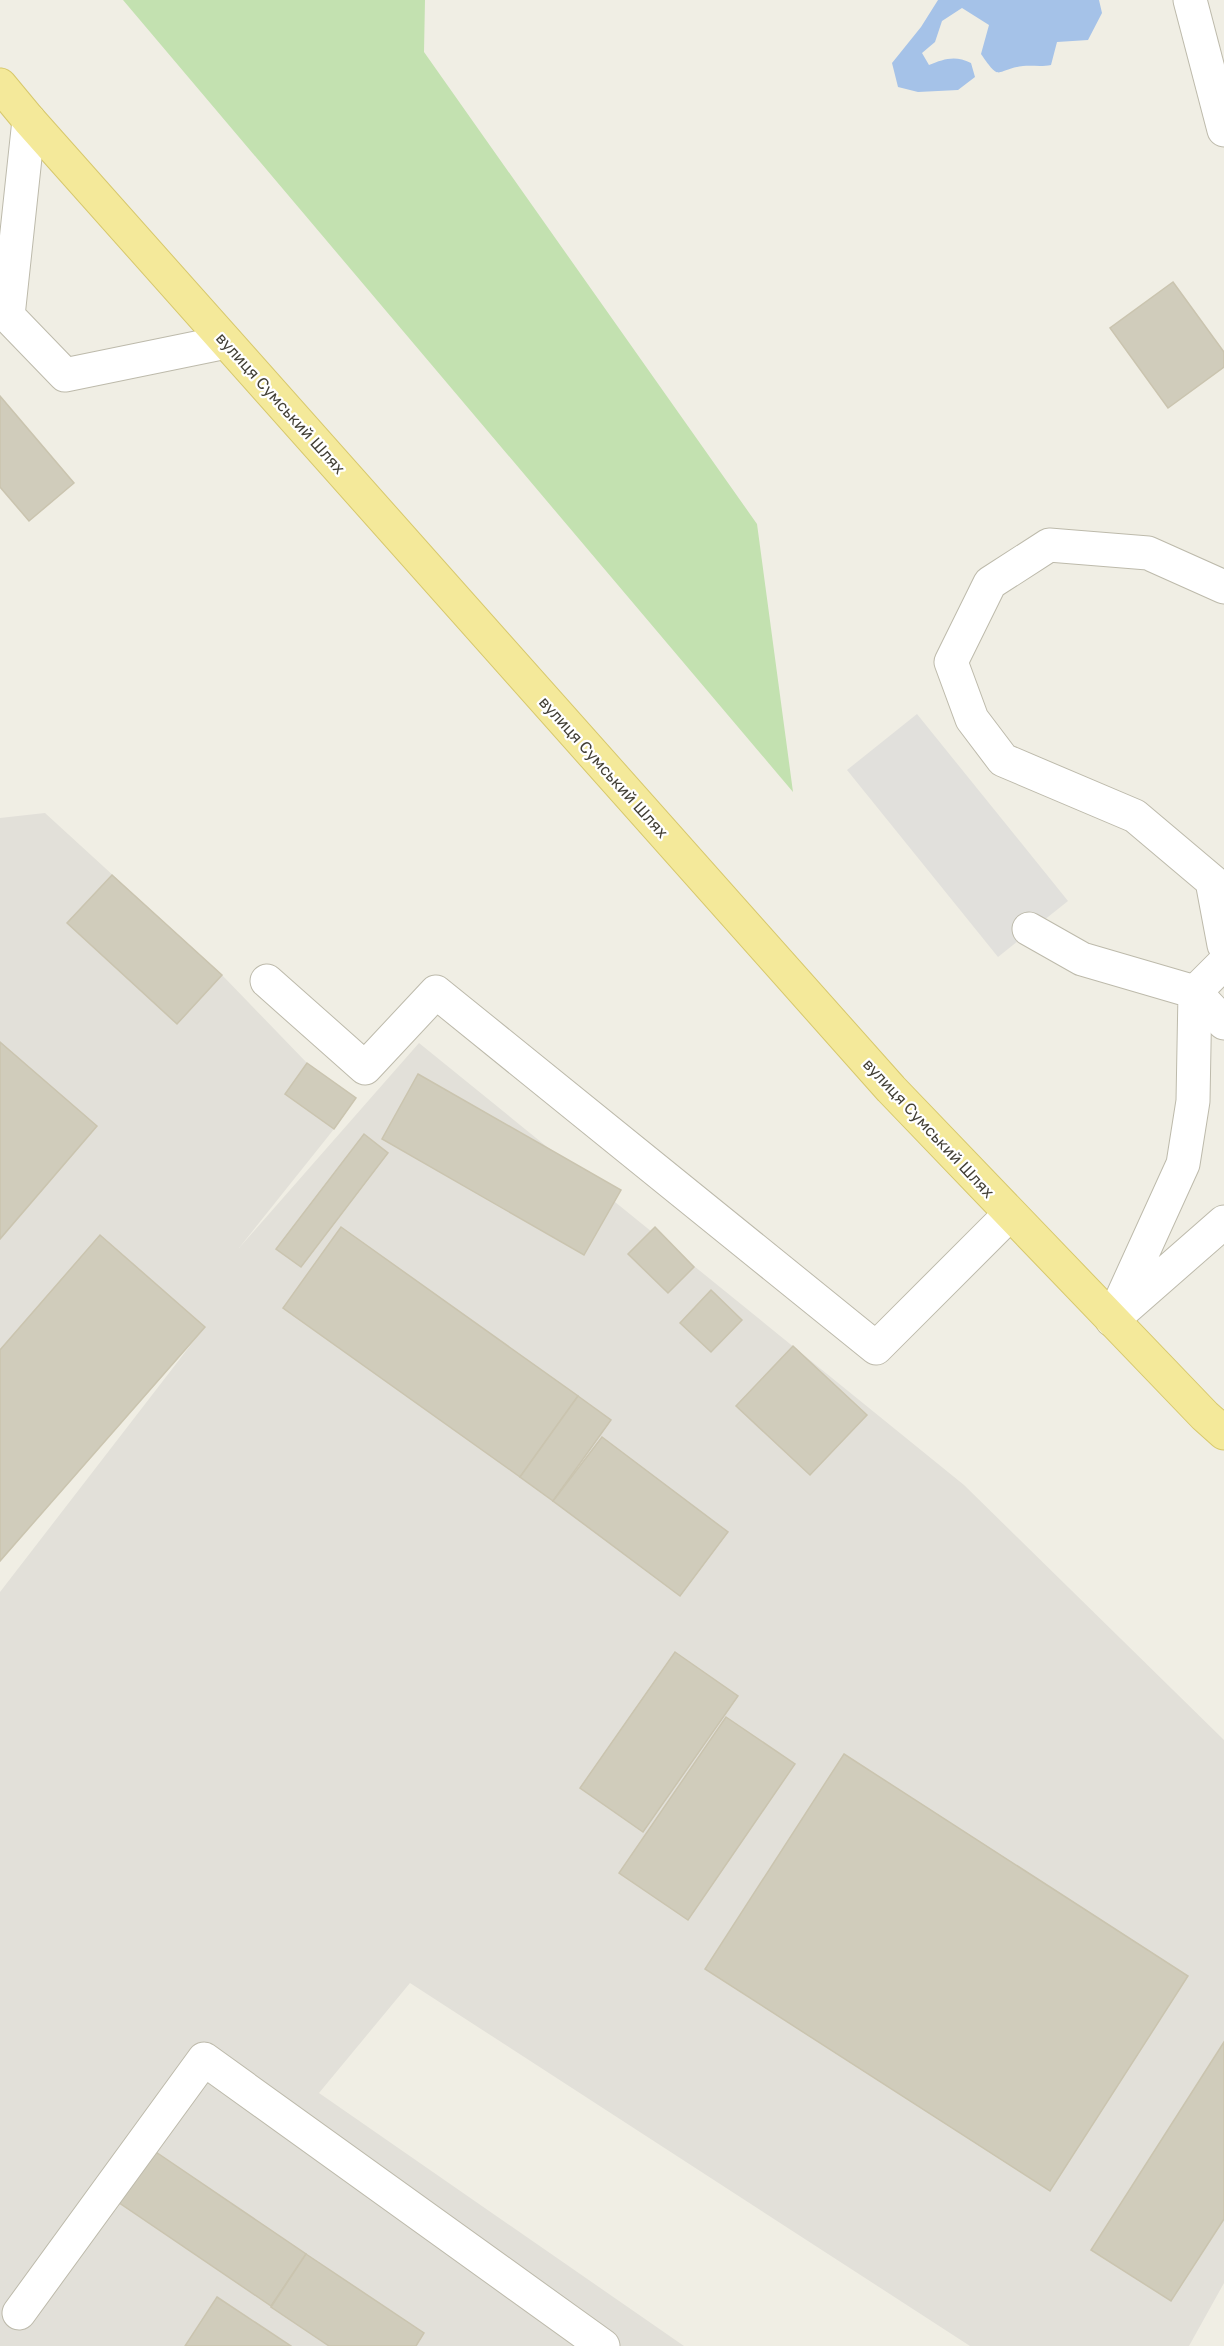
<svg xmlns="http://www.w3.org/2000/svg" width="1224" height="2346" viewBox="0 0 1224 2346" font-family="'Golos Text',sans-serif">
  <style>
    .industrial { fill: #e2e0d9 }
    .green { fill: #c3e1b0 }
    .parking { fill: #e1e0dc }
    .water { fill: #a5c2e8 }
    .building { fill: #d0ccbb; stroke: #cac4af; stroke-width: 1.5 }
    .lines { fill: none; stroke-linecap: round; stroke-linejoin: round }
    .minor-casing { stroke: #bdbaab; stroke-width: 35 }
    .major-casing { stroke: #d7c86c; stroke-width: 35 }
    .minor { stroke: #fff; stroke-width: 33 }
    .major { stroke: #f4e99a; stroke-width: 33 }
    .labels { text-anchor: middle; dominant-baseline: central; stroke-width: 4.5; stroke-linejoin: round; paint-order: stroke }
    .street-label { font-size: 16px; fill: #423f35; stroke: #fff }
  </style>
  <rect width="100%" height="100%" fill="#f0eee4"/>
  <!-- industrial -->
  <path class="industrial" d="M45,813L222,975L307,1063L285,1094L334,1129L239,1248L419,1043L964,1485L1224,1740V2283L1189,2346H970L410,1983L319,2093L684,2346H0V1592L196,1338L0,1561V818Z"/>
  <!-- green -->
  <path class="green" d="M123,0H425L424,52L757,524L793,792Z"/>
  <!-- parking -->
  <path class="parking" d="M917,714L1068,901L998,957L847,770Z"/>
  <!-- water -->
  <path class="water" d="M938,0H1099L1102,13L1088,40L1057,42L1051,65C1041,67 1032,65 1023,66C995,70 1001,83 981,54L989,25L962,8L942,21L935,42L922,53L929,65C944,59 955,55 971,63L975,77L958,90L918,92L898,87L892,63L921,27Z"/>
  <!-- building -->
  <g class="building">
    <path d="M1173,282L1224,352V367L1168,408L1110,328Z"/>
    <path d="M0,396L74,483L29,521L0,487Z"/>
    <path d="M112,875L222,975L177,1024L67,923Z"/>
    <path d="M0,1042L97,1126L0,1239Z"/>
    <path d="M307,1063L356,1098L334,1129L285,1094Z"/>
    <path d="M418,1074L621,1190L584,1255L382,1139Z"/>
    <path d="M364,1134L388,1153L301,1267L276,1249Z"/>
    <path d="M341,1227L578,1396L520,1477L283,1308Z"/>
    <path d="M655,1227L694,1267L668,1293L628,1254Z"/>
    <path d="M100,1235L205,1327L0,1561V1350Z"/>
    <path d="M711,1290L742,1320L711,1352L680,1323Z"/>
    <path d="M793,1346L867,1415L810,1475L736,1406Z"/>
    <path d="M578,1396L611,1420L553,1501L520,1477Z"/>
    <path d="M602,1437L728,1532L680,1596L553,1501Z"/>
    <path d="M675,1652L738,1696L643,1832L580,1788Z"/>
    <path d="M726,1717L795,1764L688,1920L619,1873Z"/>
    <path d="M844,1754L1188,1976L1050,2191L705,1969Z"/>
    <path d="M1224,2042V2219L1171,2301L1091,2250Z"/>
    <path d="M150,2148L306,2254L271,2306L115,2200Z"/>
    <path d="M306,2254L424,2333L416,2346H329L271,2307Z"/>
    <path d="M217,2297L291,2346H185Z"/>
  </g>
  <g class="lines">
    <defs>
      <g id="minor">
        <path d="M1190,0L1224,130"/>
        <path d="M29,120L8,316L65,375L226,342"/>
        <path d="M1224,587L1148,553L1049,545L990,583L951,662L972,719L1003,760L1135,816L1212,881L1224,945"/>
        <path d="M1029,929L1082,959L1195,992L1193,1101L1183,1164L1112,1320L1224,1222"/>
        <path d="M1224,963L1195,992L1224,1023"/>
        <path d="M267,981L365,1068L436,992L876,1348L1010,1214"/>
        <path d="M19,2313L204,2059L603,2346"/>
      </g>
      <path id="major" d="M0,85L29,120L891,1089L1205,1416L1224,1433"/>
    </defs>
    <!-- minor casing -->
    <use href="#minor" class="minor-casing"/>
    <!-- major casing -->
    <use href="#major" class="major-casing"/>
    <!-- minor -->
    <use href="#minor" class="minor"/>
    <!-- major -->
    <use href="#major" class="major"/>
  </g>
  <g class="labels">
    <!-- street labels -->
    <g class="street-label">
      <text transform="translate(281 403) rotate(48)">вулиця Сумський Шлях</text>
      <text transform="translate(604 767) rotate(48)">вулиця Сумський Шлях</text>
      <text transform="translate(929 1128) rotate(47)">вулиця Сумський Шлях</text>
    </g>
  </g>
</svg>
